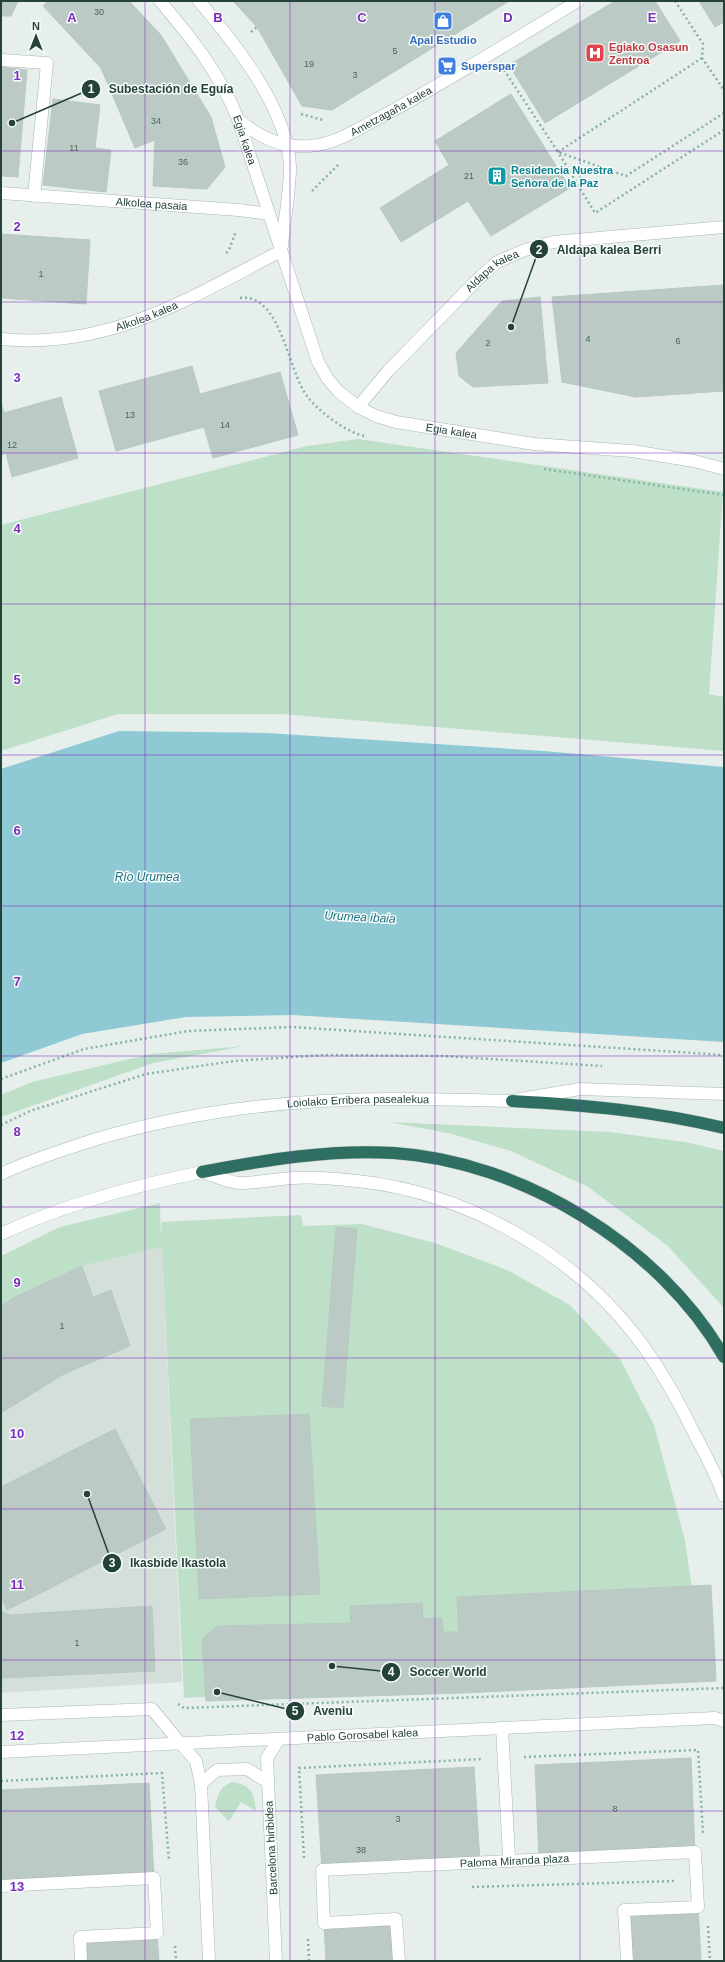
<svg xmlns="http://www.w3.org/2000/svg" width="725" height="1962" viewBox="0 0 725 1962" font-family="Helvetica,sans-serif">
  <style>
    .built { fill: #d4dfda }
    .green { fill: #bfe0c8 }
    .water { fill: #8ec9d4 }
    .building { fill: #bbcac4; stroke: #b8c9c2 }
    .lines { fill: none; stroke-linecap: round; stroke-linejoin: round }
    .service-casing { stroke: #a8b8b2; stroke-width: 13 }
    .pedestrian-casing { stroke: #a8b8b2; stroke-width: 13 }
    .minor-casing { stroke: #a8b8b2; stroke-width: 13 }
    .tertiary-casing { stroke: #a8b8b2; stroke-width: 13 }
    .secondary-casing { stroke: #a4bbb3; stroke-width: 13 }
    .motorway-casing { stroke: #c2cac8; stroke-width: 13 }
    .path { stroke: #86b3a5; stroke-width: 2.5; stroke-dasharray: 2 3; stroke-linecap: butt }
    .service { stroke: #fff; stroke-width: 12 }
    .pedestrian { stroke: #fff; stroke-width: 12 }
    .minor { stroke: #fff; stroke-width: 12 }
    .tertiary { stroke: #fff; stroke-width: 12 }
    .secondary { stroke: #fff; stroke-width: 12 }
    .motorway { stroke: #2f6f62; stroke-width: 12 }
    .grid { fill: none; stroke: #7b2cbf; stroke-width: 1; stroke-opacity: 0.55 }
    .labels { text-anchor: middle; dominant-baseline: central; stroke-width: 3; stroke-linejoin: round; paint-order: stroke }
    .number-label { font-size: 9px; fill: #4a645c }
    .shop-label { font-size: 11px; font-weight: bold; fill: #366cbe; stroke: #f7fbf9 }
    .health-label { font-size: 11px; font-weight: bold; fill: #be3a42; stroke: #f7fbf9; text-anchor: start }
    .street-label { font-size: 11px; fill: #24423a; stroke: #f7fbf9 }
    .culture-label { font-size: 11px; font-weight: bold; fill: #0d838f; stroke: #f7fbf9; text-anchor: start }
    .water-label { font-size: 12px; font-style: italic; fill: #1c6f80; stroke: #f7fbf9 }
    .grid-label { font-size: 13px; text-anchor: middle; font-weight: bold; fill: #7b2cbf; stroke: #f7fbf9; stroke-width: 3; stroke-linejoin: round; paint-order: stroke }
    .leader { fill: none; stroke: #24423a; stroke-width: 1.5 }
    .callout-dot { fill: #24423a; stroke: #f7fbf9; stroke-width: 1.5 }
    .mark-label { font-size: 12px; text-anchor: middle; font-weight: bold; fill: #fff }
    .callout-label { font-size: 12px; text-anchor: middle; font-weight: bold; fill: #24423a; stroke: #f7fbf9; stroke-width: 3; stroke-linejoin: round; paint-order: stroke }
  </style>
  <rect width="100%" height="100%" fill="#e6efeb"/>
  <!-- built -->
  <path class="built" d="M162,1247L182,1682L1,1693V1306L15,1297L82,1266Z"/>
  <!-- green -->
  <g class="green">
    <path d="M358,439L723,492L709,694L724,697V751L281,714H118L1,751V525L307,446Z"/>
    <path d="M245,1046L153,1063L1,1117V1095L32,1082L151,1054Z"/>
    <path d="M389,1122L610,1132L685,1142L724,1151V1308L668,1246L588,1187L511,1151L452,1134Z"/>
    <path d="M160,1203L161,1237L162,1222L301,1215L303,1226L362,1224L435,1243L507,1270L570,1305L620,1359L654,1425L685,1540L703,1669L184,1698L162,1247L82,1266L15,1297L1,1306V1256L60,1227Z"/>
    <path d="M233,1782C252,1786 254,1793 256,1811L241,1802L229,1821L215,1807C218,1794 220,1786 233,1782Z"/>
  </g>
  <!-- water -->
  <path class="water" d="M119,731L267,733L544,751L724,767V1042L293,1015L186,1017L82,1034L1,1063V769Z"/>
  <!-- building -->
  <g class="building">
    <path d="M1,1H18L11,16H1Z"/>
    <path d="M48,1H129L161,35L211,117L135,148L101,68L43,6Z"/>
    <path d="M233,1H509L332,110L302,106L257,27Z"/>
    <path d="M615,1H655L680,41L545,123L509,65Z"/>
    <path d="M699,1H724V22L715,27Z"/>
    <path d="M1,67L27,70L18,177L1,176Z"/>
    <path d="M511,94L570,188L491,236L468,201L401,242L380,208L449,165L435,141Z"/>
    <path d="M53,99L100,105L95,148L111,150L106,192L43,185Z"/>
    <path d="M211,117L225,167L207,189L153,186L155,140Z"/>
    <path d="M1,234L90,240L86,304L1,298Z"/>
    <path d="M724,285V391L636,397L562,382L552,297Z"/>
    <path d="M540,297L548,383L473,387L459,376L456,353L502,301Z"/>
    <path d="M192,366L200,394L280,372L298,435L213,458L204,427L116,451L99,391Z"/>
    <path d="M61,397L78,458L12,477L6,453L1,455V402L4,413Z"/>
    <path d="M336,1227L357,1229L343,1408L322,1406Z"/>
    <path d="M82,1266L93,1297L111,1290L130,1346L64,1374L1,1413V1306L15,1297Z"/>
    <path d="M309,1414L320,1594L199,1599L190,1419Z"/>
    <path d="M115,1429L166,1529L7,1610L1,1597V1487Z"/>
    <path d="M711,1585L716,1681L462,1693L457,1597Z"/>
    <path d="M422,1603L423,1619L442,1618L443,1632H458L462,1693L206,1701L202,1639L217,1626L351,1623L350,1606Z"/>
    <path d="M152,1606L155,1671L1,1678V1611L9,1615Z"/>
    <path d="M691,1758L695,1852L539,1860L535,1765Z"/>
    <path d="M474,1767L480,1863L322,1870L316,1775Z"/>
    <path d="M149,1783L154,1878L1,1886V1790Z"/>
    <path d="M698,1907L701,1961H627L624,1910Z"/>
    <path d="M396,1919L399,1961H326L324,1923Z"/>
    <path d="M157,1933L159,1961H81L80,1937Z"/>
  </g>
  <g class="lines">
    <defs>
      <g id="service">
        <path d="M1,1715L152,1709L181,1744"/>
        <path d="M502,1728L509,1856"/>
      </g>
      <g id="pedestrian">
        <path d="M1,1886L154,1878L157,1933L80,1937L81,1961"/>
        <path id="s1" d="M399,1961L396,1919L324,1923L322,1870L695,1852L698,1907L624,1910L627,1961"/>
      </g>
      <g id="minor">
        <path d="M1,60L47,63L34,196"/>
        <path id="s2" d="M238,119C258,137 281,148 309,146C338,144 364,125 390,112C454,77 516,39 578,1"/>
        <path id="s3" d="M1,193L239,210L269,214"/>
        <path id="s4" d="M1,339C108,350 190,298 281,251"/>
        <path id="s5" d="M358,407L388,371L478,279L497,262L525,250L553,242L724,227"/>
        <path d="M181,1744L196,1761L201,1784L209,1961"/>
        <path id="s6" d="M1,1752L715,1718L724,1721"/>
        <path d="M201,1784L217,1770L247,1769L268,1782"/>
        <path d="M276,1961L267,1758L279,1739"/>
      </g>
      <g id="tertiary">
        <path id="s7" d="M160,1C192,39 219,72 238,119L318,362L328,379L338,391L358,407L376,416L396,422L534,444L632,451L694,461L724,469"/>
        <path d="M199,1C235,43 288,110 290,167C290,193 284,220 282,246"/>
        <path d="M520,1099L580,1089L724,1094"/>
        <path d="M202,1172C213,1175 228,1183 240,1183C258,1183 276,1179 293,1178C314,1176 337,1179 357,1181C463,1192 570,1251 635,1335C659,1366 678,1400 695,1435C706,1455 716,1475 724,1496"/>
      </g>
      <g id="secondary">
        <path id="s8" d="M1,1174C23,1163 48,1155 72,1147C172,1113 285,1099 391,1099C431,1099 472,1100 512,1101"/>
        <path d="M1,1234C65,1204 133,1186 202,1172"/>
      </g>
      <g id="motorway">
        <path d="M512,1101C584,1105 654,1111 724,1128"/>
        <path d="M202,1172C265,1160 330,1149 394,1153C521,1161 661,1246 724,1357"/>
      </g>
    </defs>
    <!-- service casing -->
    <use href="#service" class="service-casing"/>
    <!-- pedestrian casing -->
    <use href="#pedestrian" class="pedestrian-casing"/>
    <!-- minor casing -->
    <use href="#minor" class="minor-casing"/>
    <!-- tertiary casing -->
    <use href="#tertiary" class="tertiary-casing"/>
    <!-- secondary casing -->
    <use href="#secondary" class="secondary-casing"/>
    <!-- motorway casing -->
    <use href="#motorway" class="motorway-casing"/>
    <!-- path -->
    <g class="path">
      <path d="M675,1L703,44L702,58L724,90"/>
      <path d="M251,32L257,27"/>
      <path d="M702,58L558,152L595,213L724,130"/>
      <path d="M504,70L558,152L626,176L724,113"/>
      <path d="M301,114L323,120"/>
      <path d="M312,191L340,163"/>
      <path d="M226,253L229,250L236,231"/>
      <path d="M240,298C281,292 288,372 307,396C318,411 346,432 364,436"/>
      <path d="M544,469L724,495"/>
      <path d="M1,1079L84,1049L188,1031L292,1027L724,1055"/>
      <path d="M1,1125L30,1111L146,1074L234,1061L323,1055L443,1056L602,1066"/>
      <path d="M178,1704L184,1708L724,1688"/>
      <path d="M524,1757L698,1750L703,1833"/>
      <path d="M1,1781L162,1773L169,1861"/>
      <path d="M304,1858L299,1768L482,1759"/>
      <path d="M472,1887L675,1881"/>
      <path d="M708,1926L710,1961"/>
      <path d="M308,1939L309,1961"/>
      <path d="M175,1946L176,1961"/>
    </g>
    <!-- service -->
    <use href="#service" class="service"/>
    <!-- pedestrian -->
    <use href="#pedestrian" class="pedestrian"/>
    <!-- minor -->
    <use href="#minor" class="minor"/>
    <!-- tertiary -->
    <use href="#tertiary" class="tertiary"/>
    <!-- secondary -->
    <use href="#secondary" class="secondary"/>
    <!-- motorway -->
    <use href="#motorway" class="motorway"/>
  </g>
  <!-- grid -->
  <path class="grid" d="M145,1V1961M290,1V1961M435,1V1961M580,1V1961M1,151H724M1,302H724M1,453H724M1,604H724M1,755H724M1,906H724M1,1056H724M1,1207H724M1,1358H724M1,1509H724M1,1660H724M1,1811H724"/>
  <!-- icons -->
  <defs>
    <symbol id="shop-square" viewBox="-11 -11 22 22"><rect x="-9" y="-9" width="18" height="18" rx="4" fill="#3f7fe0" stroke="#f7fbf9"/><path d="M-5-2.5h2.3a2.7 3.5 0 0 1 5.4 0H5L5.5 6h-11ZM-1.5-2.5h3a1.5 2.3 0 0 0-3 0Z" fill="#fff"/></symbol>
    <symbol id="hospital-square" viewBox="-11 -11 22 22"><rect x="-9" y="-9" width="18" height="18" rx="4" fill="#e0444e" stroke="#f7fbf9"/><path d="M-5-5h3v3.5h4V-5h3V5h-3V1.5h-4V5h-3Z" fill="#fff"/></symbol>
    <symbol id="supermarket-square" viewBox="-11 -11 22 22"><rect x="-9" y="-9" width="18" height="18" rx="4" fill="#3f7fe0" stroke="#f7fbf9"/><path d="M-6-5.5h2.5l.6 2H6L4.5 2H-2.5L-4.4-4H-6ZM-1.5 3.2a1.3 1.3 0 1 0 .1 0ZM3 3.2a1.3 1.3 0 1 0 .1 0Z" fill="#fff"/></symbol>
    <symbol id="building-square" viewBox="-11 -11 22 22"><rect x="-9" y="-9" width="18" height="18" rx="4" fill="#0f9aa8" stroke="#f7fbf9"/><path d="M-4-6H4V6H1V3H-1V6H-4ZM-2.5-4.3h1.7v1.8h-1.7ZM.8-4.3h1.7v1.8H.8ZM-2.5-1h1.7V.8h-1.7ZM.8-1h1.7V.8H.8Z" fill="#fff"/></symbol>
  </defs>
  <g fill-rule="evenodd">
    <use href="#shop-square" x="432" y="10" width="22" height="22"/>
    <use href="#hospital-square" x="584" y="42" width="22" height="22"/>
    <use href="#supermarket-square" x="436" y="55" width="22" height="22"/>
    <use href="#building-square" x="486" y="165" width="22" height="22"/>
  </g>
  <g class="labels">
    <!-- number labels -->
    <g class="number-label">
      <text x="99" y="12">30</text>
      <text x="395" y="51">5</text>
      <text x="309" y="64">19</text>
      <text x="355" y="75">3</text>
      <text x="156" y="121">34</text>
      <text x="74" y="148">11</text>
      <text x="183" y="162">36</text>
      <text x="469" y="176">21</text>
      <text x="41" y="274">1</text>
      <text x="588" y="339">4</text>
      <text x="678" y="341">6</text>
      <text x="488" y="343">2</text>
      <text x="130" y="415">13</text>
      <text x="225" y="425">14</text>
      <text x="12" y="445">12</text>
      <text x="62" y="1326">1</text>
      <text x="77" y="1643">1</text>
      <text x="615" y="1809">8</text>
      <text x="398" y="1819">3</text>
      <text x="361" y="1850">38</text>
    </g>
    <!-- shop labels -->
    <g class="shop-label">
      <text x="443" y="40">Apal Estudio</text>
      <text x="461" y="66" text-anchor="start">Superspar</text>
    </g>
    <!-- health labels -->
    <g class="health-label">
      <text x="609" y="47">Egiako Osasun<tspan x="609" dy="13">Zentroa</tspan></text>
    </g>
    <!-- street labels -->
    <g class="street-label">
      <text stroke="none"><textPath href="#s2" startOffset="168">Ametzagaña kalea</textPath></text>
      <text stroke="none"><textPath href="#s7" startOffset="164">Egia kalea</textPath></text>
      <text stroke="none"><textPath href="#s3" startOffset="151">Alkolea pasaia</textPath></text>
      <text stroke="none"><textPath href="#s5" startOffset="192">Aldapa kalea</textPath></text>
      <text stroke="none"><textPath href="#s4" startOffset="149">Alkolea kalea</textPath></text>
      <text stroke="none"><textPath href="#s7" startOffset="556">Egia kalea</textPath></text>
      <text stroke="none"><textPath href="#s8" startOffset="367">Loiolako Erribera pasealekua</textPath></text>
      <text stroke="none"><textPath href="#s6" startOffset="362">Pablo Gorosabel kalea</textPath></text>
      <text transform="translate(271 1848) rotate(-93)">Barcelona hiribidea</text>
      <text stroke="none"><textPath href="#s1" startOffset="360">Paloma Miranda plaza</textPath></text>
    </g>
    <!-- culture labels -->
    <g class="culture-label">
      <text x="511" y="170">Residencia Nuestra<tspan x="511" dy="13">Señora de la Paz</tspan></text>
    </g>
    <!-- water labels -->
    <g class="water-label">
      <text x="147" y="877">Río Urumea</text>
      <text transform="translate(360 917) rotate(3)">Urumea ibaia</text>
    </g>
  </g>
  <g class="grid-label">
    <text x="72" y="22">A</text>
    <text x="218" y="22">B</text>
    <text x="362" y="22">C</text>
    <text x="508" y="22">D</text>
    <text x="652" y="22">E</text>
    <text x="17" y="80">1</text>
    <text x="17" y="231">2</text>
    <text x="17" y="382">3</text>
    <text x="17" y="533">4</text>
    <text x="17" y="684">5</text>
    <text x="17" y="835">6</text>
    <text x="17" y="986">7</text>
    <text x="17" y="1136">8</text>
    <text x="17" y="1287">9</text>
    <text x="17" y="1438">10</text>
    <text x="17" y="1589">11</text>
    <text x="17" y="1740">12</text>
    <text x="17" y="1891">13</text>
  </g>
  <!-- callouts -->
  <path class="leader" d="M12 123L91 89M511 327L539 249M87 1494L112 1563M332 1666L391 1672M217 1692L295 1711"/>
  <g class="callout-dot">
    <circle cx="12" cy="123" r="4"/>
    <circle cx="511" cy="327" r="4"/>
    <circle cx="87" cy="1494" r="4"/>
    <circle cx="332" cy="1666" r="4"/>
    <circle cx="217" cy="1692" r="4"/>
    <circle cx="91" cy="89" r="10"/>
    <circle cx="539" cy="249" r="10"/>
    <circle cx="112" cy="1563" r="10"/>
    <circle cx="391" cy="1672" r="10"/>
    <circle cx="295" cy="1711" r="10"/>
  </g>
  <g class="mark-label">
    <text x="91" y="93">1</text>
    <text x="539" y="254">2</text>
    <text x="112" y="1567">3</text>
    <text x="391" y="1676">4</text>
    <text x="295" y="1715">5</text>
  </g>
  <g class="callout-label">
    <text x="171" y="93">Subestación de Eguía</text>
    <text x="609" y="254">Aldapa kalea Berri</text>
    <text x="178" y="1567">Ikasbide Ikastola</text>
    <text x="448" y="1676">Soccer World</text>
    <text x="333" y="1715">Aveniu</text>
  </g>
  <!-- border -->
  <rect width="725" height="1962" fill="none" stroke="#24423a" stroke-width="4"/>
  <!-- north arrow -->
  <g transform="translate(36 36)" stroke="#f7fbf9" stroke-width="3" paint-order="stroke">
  <path d="M0-3L7 15L0 10L-7 15Z" fill="#24423a"/>
  <text y="-6" font-size="11" font-weight="bold" text-anchor="middle" fill="#24423a">N</text>
  </g>
</svg>
